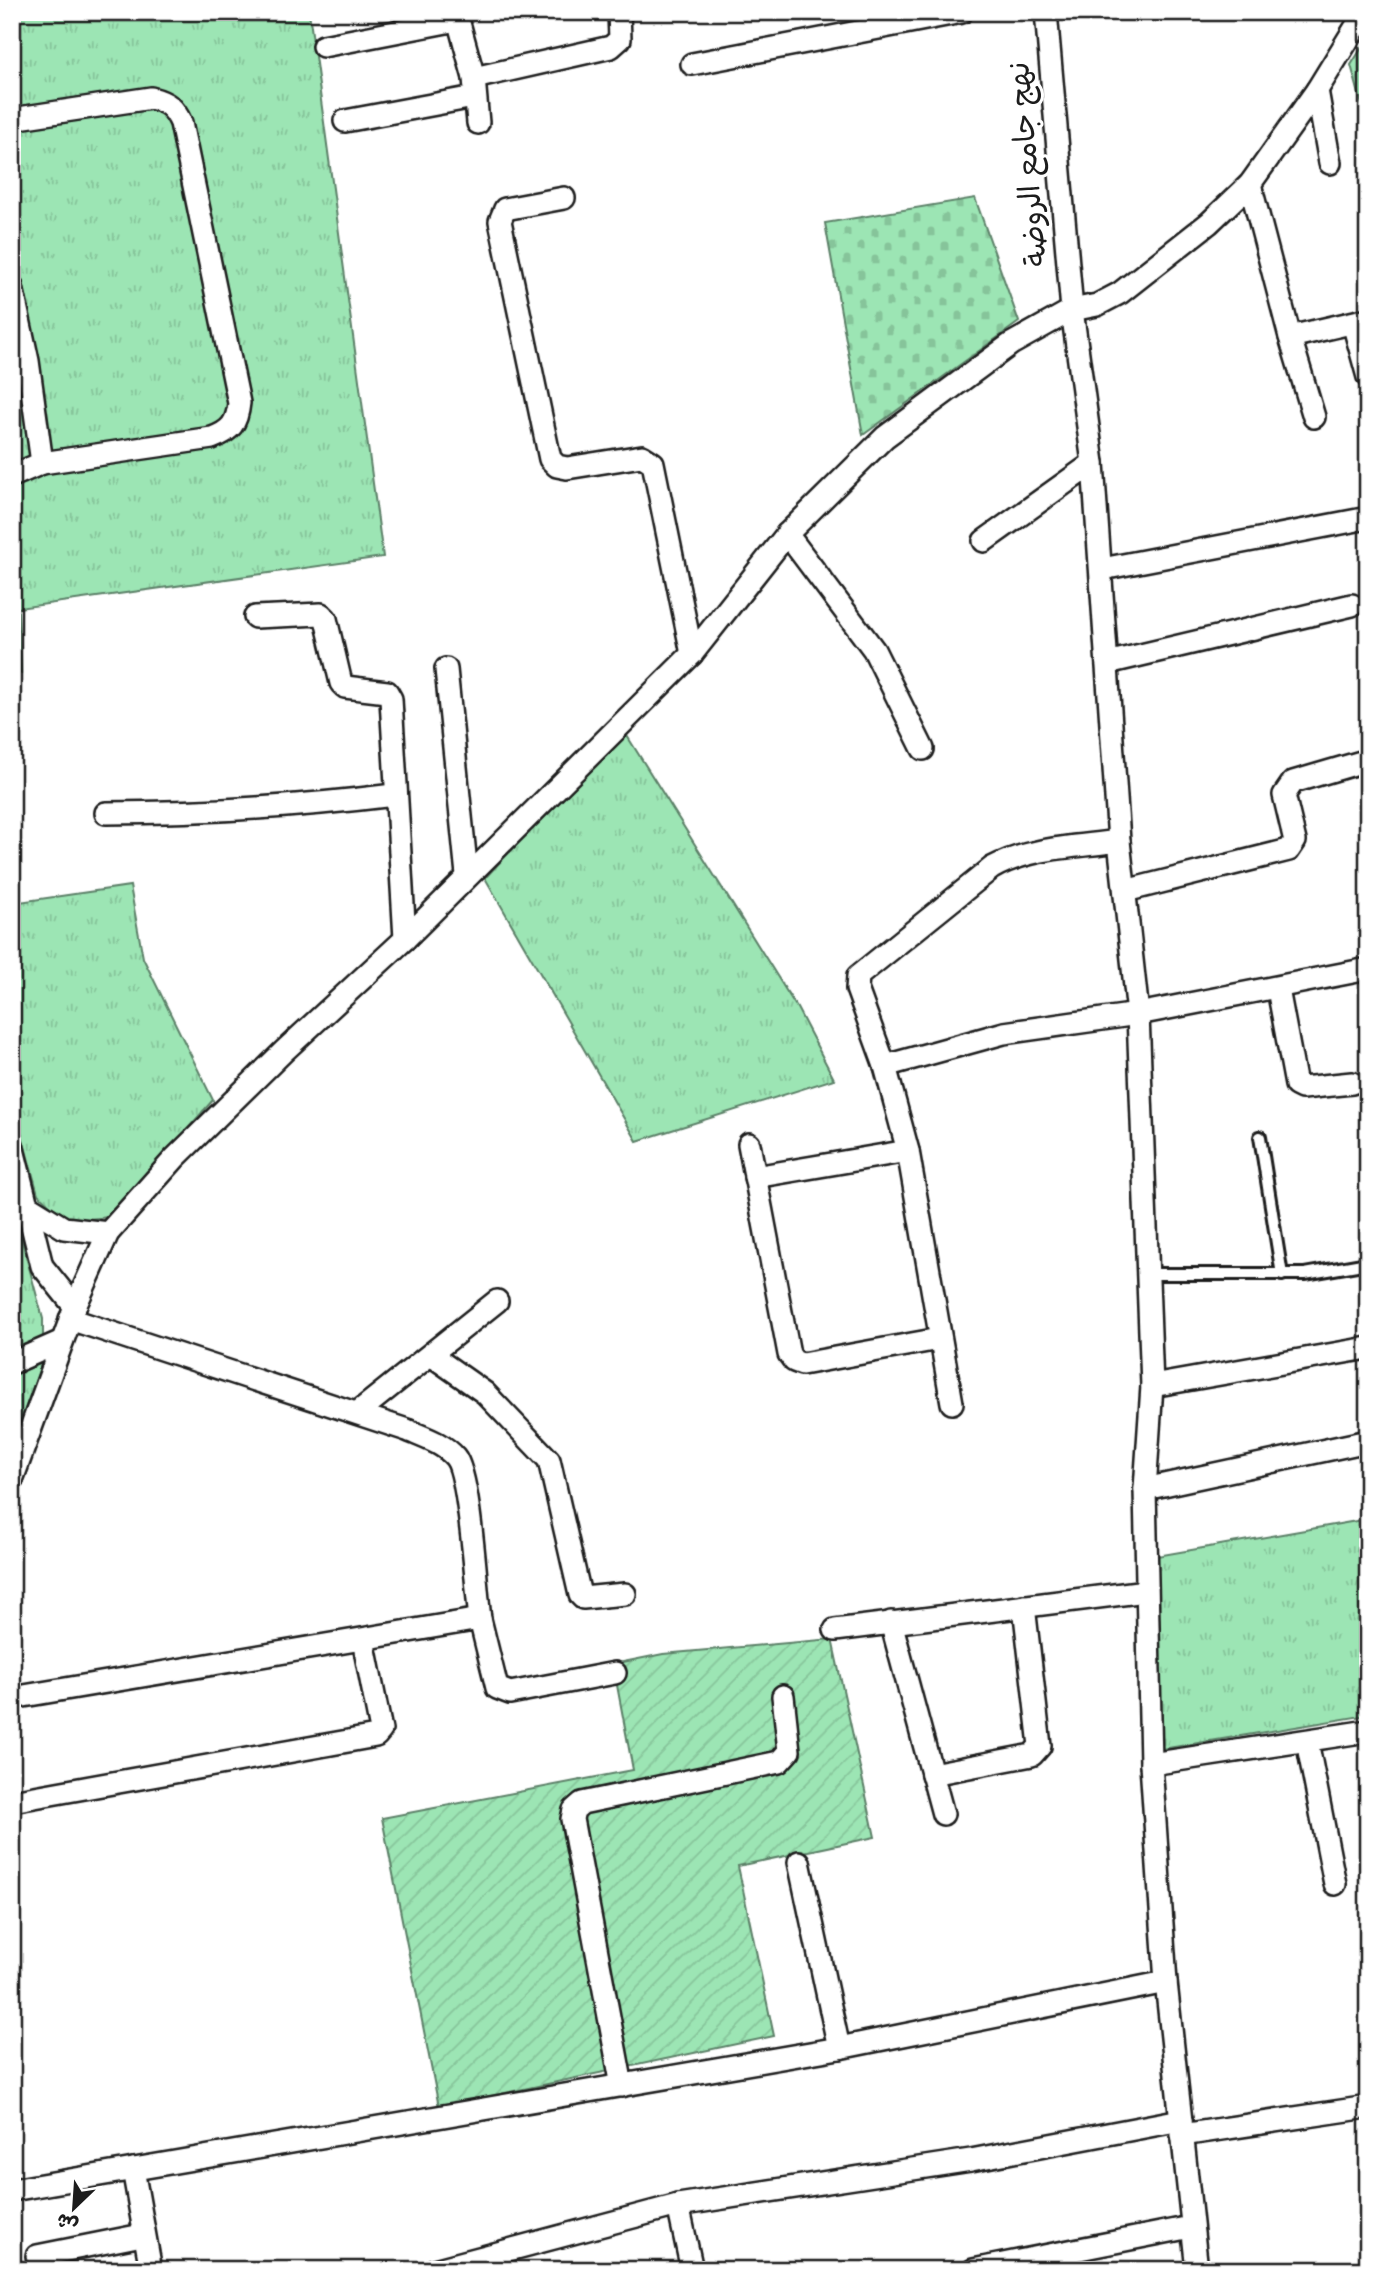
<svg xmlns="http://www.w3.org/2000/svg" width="1380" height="2282" viewBox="0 0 1380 2282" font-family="'Indie Flower','Playpen Sans Arabic',sans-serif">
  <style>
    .grass { fill: url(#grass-tufts); stroke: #5c8068; stroke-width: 2 }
    .cemetery { fill: url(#cemetery-stones); stroke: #5c8068; stroke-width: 2 }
    .garden { fill: url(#garden-furrows); stroke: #5c8068; stroke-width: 2 }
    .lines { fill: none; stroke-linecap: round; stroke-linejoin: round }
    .service-casing { stroke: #1c1c1c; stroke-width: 16 }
    .minor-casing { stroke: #1c1c1c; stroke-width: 26 }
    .service { stroke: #fff; stroke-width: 10 }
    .minor { stroke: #fff; stroke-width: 21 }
    .labels { text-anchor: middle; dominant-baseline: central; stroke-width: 6; stroke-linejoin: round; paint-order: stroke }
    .street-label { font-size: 30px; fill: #1c1c1c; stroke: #fff }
  </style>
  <defs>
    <pattern id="grass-tufts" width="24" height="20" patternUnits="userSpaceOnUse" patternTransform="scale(1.75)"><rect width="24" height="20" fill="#9ce5b4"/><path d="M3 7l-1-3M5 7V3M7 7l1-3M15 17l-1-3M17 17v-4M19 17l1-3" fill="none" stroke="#86c49a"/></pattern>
    <pattern id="cemetery-stones" width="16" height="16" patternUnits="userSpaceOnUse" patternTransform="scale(1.75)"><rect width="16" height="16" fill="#9ce5b4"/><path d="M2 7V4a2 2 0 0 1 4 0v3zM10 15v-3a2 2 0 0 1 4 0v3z" fill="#86c49a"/></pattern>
    <pattern id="garden-furrows" width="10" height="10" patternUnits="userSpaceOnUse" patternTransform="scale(1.75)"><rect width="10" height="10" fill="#9ce5b4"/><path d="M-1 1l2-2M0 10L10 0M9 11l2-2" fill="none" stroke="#86c49a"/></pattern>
  </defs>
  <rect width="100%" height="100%" fill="#fff"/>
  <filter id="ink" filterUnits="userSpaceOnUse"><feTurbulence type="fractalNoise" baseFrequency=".0143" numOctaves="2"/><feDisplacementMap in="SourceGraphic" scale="14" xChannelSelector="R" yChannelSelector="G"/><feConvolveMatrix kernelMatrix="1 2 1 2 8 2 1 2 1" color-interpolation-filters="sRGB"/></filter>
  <g filter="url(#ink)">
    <!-- grass -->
    <g class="grass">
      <path d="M12,12H309L383,557L18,608L21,673L12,677Z"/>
      <path d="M1368,38V127L1351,65Z"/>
      <path d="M624,731L797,1008L834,1079L637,1141L485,878Z"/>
      <path d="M130,886L143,958L213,1100L110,1217L67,1221L38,1194L12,1099V903Z"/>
      <path d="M12,1204L43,1319V1359L12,1445Z"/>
      <path d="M1368,1519V1715L1156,1750L1151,1557Z"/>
    </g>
    <!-- cemetery -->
    <path class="cemetery" d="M975,198L1019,322L863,435L825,223Z"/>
    <!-- garden -->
    <path class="garden" d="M832,1639L875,1837L738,1866L774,2036L439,2107L382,1818L633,1770L613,1664L663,1654Z"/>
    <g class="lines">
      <defs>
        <g id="service">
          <path d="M1260,1137L1282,1275"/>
          <path d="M1150,1274H1305L1368,1263"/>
        </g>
        <g id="minor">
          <path d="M456,12L474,78L478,123"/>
          <path d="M1046,12L1072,310L1093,463L1119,841L1138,1014L1152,1386L1145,1489L1151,1764L1166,1982L1197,2270"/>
          <path d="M323,46L457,20"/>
          <path d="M692,64L962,12"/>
          <path d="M474,78L611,47L620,39L619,12"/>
          <path d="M1317,90L1330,163"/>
          <path d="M12,119L151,98C167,102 174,107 181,123L239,403C237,423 231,431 212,438L42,463"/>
          <path d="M345,121L474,97"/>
          <path d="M1250,184L1290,337L1368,319"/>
          <path d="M564,198L505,209L500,221L550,459L557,466L567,468L642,456L653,463L692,654"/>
          <path d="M12,287L28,361L42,463L12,476"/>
          <path d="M1353,323L1368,377"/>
          <path d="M1290,337L1314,417"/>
          <path d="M787,534L874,650L923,749"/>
          <path d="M984,541L1093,463"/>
          <path d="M1102,569L1368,518"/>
          <path d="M255,617L321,614L326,619L341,683L345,687L387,692L391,699L405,939"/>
          <path d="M1107,663L1352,605"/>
          <path d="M446,669L467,875"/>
          <path d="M106,813C203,813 298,807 394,795"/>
          <path d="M1119,841C1076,847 1030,847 992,868L858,976L857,989L885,1066L1004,1033L1138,1014L1368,969"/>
          <path d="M1125,891L1289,850L1295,841L1284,795L1293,782L1368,760"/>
          <path d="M1278,989L1296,1085L1302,1088L1352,1083"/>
          <path d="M885,1066L908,1151L952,1403"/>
          <path d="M749,1144L789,1354L794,1361L802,1364L939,1339"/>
          <path d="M12,1145L42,1266L75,1307"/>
          <path d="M755,1177L908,1151"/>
          <path d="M30,1207L64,1228L108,1233"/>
          <path d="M70,1319L407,1430C423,1437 443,1443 455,1457C470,1475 476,1589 480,1619"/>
          <path d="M431,1355L485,1393L549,1460L580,1595L583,1598L625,1594"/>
          <path d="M12,1363L62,1341"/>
          <path d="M1152,1386L1368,1348"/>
          <path d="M357,1413L497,1301"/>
          <path d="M12,1480L75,1307L108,1233L175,1158L284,1051L405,939L692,654L787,534L885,437L1011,344L1072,310L1097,305L1120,293L1209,223L1250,184L1317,90L1365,12"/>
          <path d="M1145,1489L1368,1441"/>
          <path d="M891,1622L943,1814"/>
          <path d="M835,1630L1146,1591"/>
          <path d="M12,1698L480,1619L497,1688L510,1693L615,1673"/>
          <path d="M1307,1741L1335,1884"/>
          <path d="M1151,1764L1368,1731"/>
          <path d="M932,1774L1032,1755L1040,1746L1024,1606"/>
          <path d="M12,1801L376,1736L381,1730L363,1640"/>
          <path d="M799,1862L839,2048"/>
          <path d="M622,2086L572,1819L574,1810L582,1803L779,1762L789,1751L783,1696"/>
          <path d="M1182,2135L1368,2107"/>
          <path d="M133,2169L151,2270"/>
          <path d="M12,2190L839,2048L1166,1982"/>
          <path d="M678,2205L692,2270"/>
          <path d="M37,2256L142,2235"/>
          <path d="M434,2270L678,2205L971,2160L1181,2120"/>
          <path d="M973,2270L1191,2227"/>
        </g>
      </defs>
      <!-- service casing -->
      <use href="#service" class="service-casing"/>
      <!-- minor casing -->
      <use href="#minor" class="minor-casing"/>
      <!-- service -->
      <use href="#service" class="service"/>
      <!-- minor -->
      <use href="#minor" class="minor"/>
    </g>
  </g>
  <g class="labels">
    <!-- street labels -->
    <g class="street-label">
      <text transform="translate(1030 164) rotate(-95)">نهج جامع الروضة</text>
    </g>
  </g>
  <!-- margin -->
  <rect width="1380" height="2282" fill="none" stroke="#fff" stroke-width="42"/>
  <rect x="21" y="21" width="1338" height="2240" fill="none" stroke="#1c1c1c" stroke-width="2.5" filter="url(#ink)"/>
  <!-- north arrow -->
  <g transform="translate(74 2208) rotate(205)" stroke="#ffffff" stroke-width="5" paint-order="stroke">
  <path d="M0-5L12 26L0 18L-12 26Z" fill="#1c1c1c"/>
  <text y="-10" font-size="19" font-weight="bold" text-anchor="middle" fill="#1c1c1c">ش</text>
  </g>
</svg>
